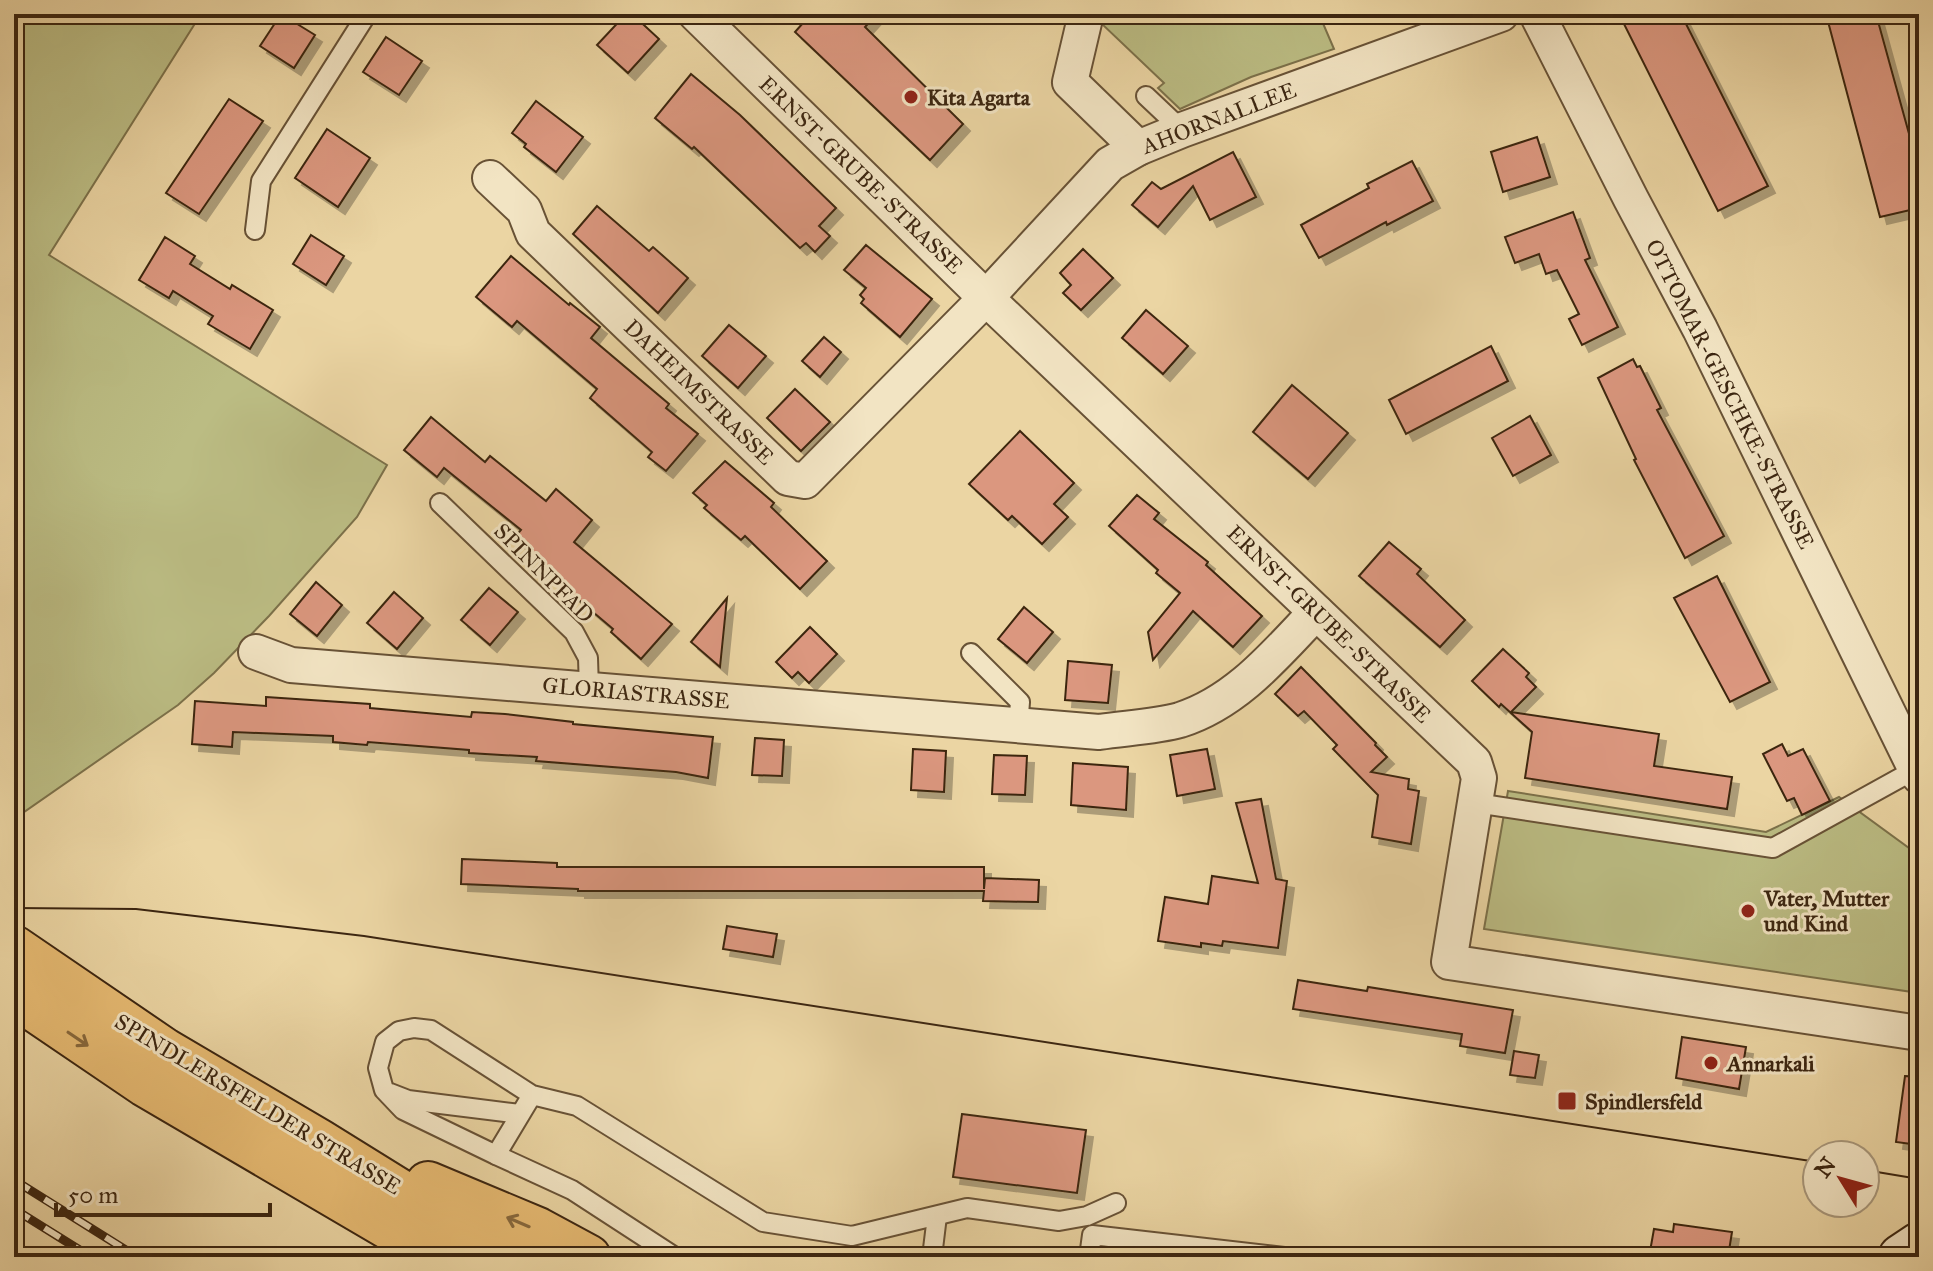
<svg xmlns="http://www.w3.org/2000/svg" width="1933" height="1271" viewBox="0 0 1933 1271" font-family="'IM FELL Great Primer',serif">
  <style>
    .green { fill: #bbbc83; stroke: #7c714a; stroke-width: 2 }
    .building { fill: #db977f; stroke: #3c2611; stroke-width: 2; filter: url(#shadow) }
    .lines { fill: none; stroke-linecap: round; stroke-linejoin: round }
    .lane-casing { stroke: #685236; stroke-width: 22 }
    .street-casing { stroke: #685236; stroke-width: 38 }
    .secondary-casing { stroke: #3c2611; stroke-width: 48 }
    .highway-casing { stroke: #3c2611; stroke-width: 48 }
    .lane { stroke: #f2e4c3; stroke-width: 18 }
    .street { stroke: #f2e4c3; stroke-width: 34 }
    .secondary { stroke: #f2e4c3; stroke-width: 44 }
    .highway { stroke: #e6ba72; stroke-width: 44 }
    .tram { stroke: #3c2611; stroke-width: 2 }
    .rail-casing { stroke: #3c2611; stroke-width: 9 }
    .rail { stroke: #f2e4c3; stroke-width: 6; stroke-dasharray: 18; stroke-linecap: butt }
    .oneway { stroke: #88693d }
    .poi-dot { fill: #8f2418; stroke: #f2e4c3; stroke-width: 3 }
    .labels { text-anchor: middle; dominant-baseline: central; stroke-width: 6; stroke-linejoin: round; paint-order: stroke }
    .poi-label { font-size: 22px; font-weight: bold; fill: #3c2611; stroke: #f2e4c3; text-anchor: start }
    .street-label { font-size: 22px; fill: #3c2611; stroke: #f2e4c3 }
  </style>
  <defs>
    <filter id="shadow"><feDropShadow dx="7" dy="7" stdDeviation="0" flood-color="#0004"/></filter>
  </defs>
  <rect width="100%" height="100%" fill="#ebd5a3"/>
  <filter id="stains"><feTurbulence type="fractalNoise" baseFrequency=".0025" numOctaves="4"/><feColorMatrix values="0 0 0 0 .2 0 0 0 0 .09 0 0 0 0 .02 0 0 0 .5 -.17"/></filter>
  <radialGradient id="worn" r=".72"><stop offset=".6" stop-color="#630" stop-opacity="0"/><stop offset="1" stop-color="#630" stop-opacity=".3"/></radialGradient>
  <!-- green -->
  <g class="green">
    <path d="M14,14H201L49,255L387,465L357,517L269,616L214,673L178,705L14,819Z"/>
    <path d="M1105,14H1319L1334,49L1251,77L1180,109L1158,88L1164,83L1103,25Z"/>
    <path d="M1508,791L1766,832L1839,797L1913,851L1919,861V993L1484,929Z"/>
  </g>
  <!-- building -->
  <g class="building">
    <path d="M281,14L315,35L294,68L260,46Z"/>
    <path d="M626,14H632L659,39L628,73L597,45Z"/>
    <path d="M811,14H877L865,27L963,124L930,160L795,32Z"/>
    <path d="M1644,14H1681L1768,186L1718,211L1624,24Z"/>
    <path d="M1826,14H1876L1919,170V208L1880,217Z"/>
    <path d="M386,37L422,61L399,95L363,72Z"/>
    <path d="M691,74L740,115L836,208L819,226L830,236L815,252L806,243L800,248L694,147L692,149L655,118Z"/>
    <path d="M229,99L263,121L199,214L166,193Z"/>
    <path d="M536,101L583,137L556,172L524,147L526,144L512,133Z"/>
    <path d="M327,129L370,158L338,207L295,178Z"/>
    <path d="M1537,137L1550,177L1503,192L1491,152Z"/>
    <path d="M1233,152L1256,197L1210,220L1193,186L1158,227L1132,205L1152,182L1161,189Z"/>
    <path d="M1412,161L1433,201L1387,225L1386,222L1319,258L1301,225L1369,188L1367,184Z"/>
    <path d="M597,206L649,251L653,247L688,278L658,313L573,234Z"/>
    <path d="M1573,212L1590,258L1585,260L1618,327L1582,345L1569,319L1579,314L1557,270L1546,274L1539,254L1515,263L1505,237Z"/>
    <path d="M311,235L344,256L326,285L293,264Z"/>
    <path d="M165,237L195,256L190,264L230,289L232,285L273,310L250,349L208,324L213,316L173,291L169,298L139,280Z"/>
    <path d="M866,245L932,299L900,337L861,303L864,299L860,295L866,288L844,270Z"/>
    <path d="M1083,249L1113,278L1081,310L1063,293L1071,285L1060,273Z"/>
    <path d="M511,256L569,305L570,303L600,327L591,338L669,404L666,408L698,434L666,471L648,457L652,452L590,398L597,389L517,321L512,327L476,297Z"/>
    <path d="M1146,310L1188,346L1163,374L1122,338Z"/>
    <path d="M729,325L766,356L738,388L702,356Z"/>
    <path d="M824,337L841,352L820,377L802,361Z"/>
    <path d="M1491,346L1508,381L1406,434L1389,400Z"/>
    <path d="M1633,359L1637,367L1640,366L1661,408L1657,410L1724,536L1685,558L1634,460L1636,459L1598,378Z"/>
    <path d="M1292,385L1348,433L1308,479L1253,432Z"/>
    <path d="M795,389L830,422L801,451L767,418Z"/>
    <path d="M1530,416L1551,455L1513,476L1492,438Z"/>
    <path d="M431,417L485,462L490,456L546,501L556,489L592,520L574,542L672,624L641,659L611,632L613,629L561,585L564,582L514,538L521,530L444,468L437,477L404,450Z"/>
    <path d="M1020,431L1074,483L1054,504L1068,517L1042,544L1012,516L1008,520L969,484Z"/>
    <path d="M725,461L774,503L771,507L827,561L800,589L745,536L741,540L704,508L707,505L693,493Z"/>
    <path d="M1137,495L1159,513L1154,519L1208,562L1206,565L1262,616L1233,647L1193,611L1153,660L1148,632L1180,593L1156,573L1158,570L1109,526Z"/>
    <path d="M1389,542L1421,569L1417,574L1465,620L1440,647L1359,576Z"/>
    <path d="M1717,576L1770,682L1730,702L1674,598Z"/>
    <path d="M316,582L342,605L317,636L290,614Z"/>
    <path d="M489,588L518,612L490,645L461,620Z"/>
    <path d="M394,592L423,618L397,649L367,623Z"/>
    <path d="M727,598L720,667L691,642Z"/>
    <path d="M1024,607L1053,632L1027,663L998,639Z"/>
    <path d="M810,627L837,654L809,683L798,672L792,678L776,662Z"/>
    <path d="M1503,649L1529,673L1526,677L1536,687L1511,712L1659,734L1654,766L1732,777L1727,809L1525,778L1532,732L1501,704L1499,707L1472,681Z"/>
    <path d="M1068,661L1112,665L1108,703L1065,700Z"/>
    <path d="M1301,667L1376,743L1375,745L1387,757L1371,772L1409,779L1408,789L1419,791L1411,844L1372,837L1378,795L1333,749L1337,745L1304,711L1298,716L1275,694Z"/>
    <path d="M266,697L370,704V708L471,717L472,712L505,714L573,722V724L713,737L708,778L676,772L536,761L537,757L469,753V750L368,742L367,745L333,742V736L233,732L232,747L192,744L195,701L266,706Z"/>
    <path d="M755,738L784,740L782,776L752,775Z"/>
    <path d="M1782,744L1788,756L1803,749L1830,801L1802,815L1794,798L1787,801L1763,754Z"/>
    <path d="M913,749L946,751L944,792L911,790Z"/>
    <path d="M1207,749L1215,789L1177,796L1170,755Z"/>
    <path d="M994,755L1027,756L1025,795L992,794Z"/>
    <path d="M1073,763L1128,767L1126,810L1071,805Z"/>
    <path d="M1261,799L1276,879L1287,881L1278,948L1223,941L1222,946L1201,943V947L1158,941L1165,897L1208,904L1212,876L1258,883L1236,803Z"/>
    <path d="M462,859L557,863V867H984V889L985,878L1039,880L1038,902L983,901L984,891H578V889L461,884Z"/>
    <path d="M727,926L777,934L773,957L723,949Z"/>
    <path d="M1298,980L1367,991L1368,987L1513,1010L1505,1053L1460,1046L1462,1034L1293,1009Z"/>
    <path d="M1682,1037L1746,1047L1739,1089L1676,1078Z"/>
    <path d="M1514,1051L1539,1055L1535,1078L1510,1075Z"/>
    <path d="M1905,1076L1919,1077V1145L1896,1142Z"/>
    <path d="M962,1114L1086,1130L1077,1193L953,1177Z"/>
    <path d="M1674,1224L1732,1232L1728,1257H1649L1654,1229L1673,1232Z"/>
  </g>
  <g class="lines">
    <defs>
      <g id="lane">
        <path d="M1146,96L1182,130"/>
        <path d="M255,230L261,181L367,14"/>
        <path d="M440,503L574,632L588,658L589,689"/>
        <path d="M971,653L1020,702L1018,727"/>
        <path d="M1476,803L1773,848L1916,769"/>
        <path d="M390,1093L408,1100L520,1114"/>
        <path d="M532,1095L431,1030L414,1028L399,1031L385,1042L378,1068L384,1090L403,1110L496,1155L532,1095L577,1106L763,1222L852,1236L967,1208L1059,1221L1087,1216L1116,1203"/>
        <path d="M496,1155L572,1190L675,1257"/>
        <path d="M932,1257L937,1216"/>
        <path d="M1089,1257L1092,1235L1284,1257"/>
      </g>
      <g id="street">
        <path d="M696,14L986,298L1474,762L1479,778L1449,962L1919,1033"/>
        <path d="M1086,14L1070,82L1138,148"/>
        <path d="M1537,14L1631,199L1700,329L1919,776"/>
        <path d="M490,178L524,210L533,233L788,478L805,481L986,298L1110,164L1138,148L1182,130L1501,14"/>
        <path d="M256,652L291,665L1099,732C1125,728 1155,727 1180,720C1237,702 1276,654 1316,612"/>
      </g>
      <path id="secondary" d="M1901,1257L1919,1245"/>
      <g id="highway">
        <path d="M14,948L165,1051L318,1141L505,1257"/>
        <path d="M14,995L145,1084L440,1257"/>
        <path d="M428,1184L538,1230L588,1257"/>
      </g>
    </defs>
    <!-- lane casing -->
    <use href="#lane" class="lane-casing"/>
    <!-- street casing -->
    <use href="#street" class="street-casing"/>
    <!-- secondary casing -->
    <use href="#secondary" class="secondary-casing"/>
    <!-- highway casing -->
    <use href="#highway" class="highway-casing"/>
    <!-- lane -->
    <use href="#lane" class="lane"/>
    <!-- street -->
    <use href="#street" class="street"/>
    <!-- secondary -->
    <use href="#secondary" class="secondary"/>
    <!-- highway -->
    <use href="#highway" class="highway"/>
    <!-- tram -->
    <g class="tram">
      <path d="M14,908L136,909L364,936L1817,1162"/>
      <path d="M1865,1170L1919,1179"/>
    </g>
    <defs>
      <g id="rail">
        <path d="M14,1180L137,1257"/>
        <path d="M14,1209L91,1257"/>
      </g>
    </defs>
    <!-- rail casing -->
    <use href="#rail" class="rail-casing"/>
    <!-- rail -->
    <use href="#rail" class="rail"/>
  </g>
  <!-- one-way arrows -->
  <defs><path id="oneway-shaft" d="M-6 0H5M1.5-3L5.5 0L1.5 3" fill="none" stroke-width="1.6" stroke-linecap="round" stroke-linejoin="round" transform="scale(2)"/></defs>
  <g class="oneway">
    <use href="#oneway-shaft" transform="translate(78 1039) rotate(34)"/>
    <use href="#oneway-shaft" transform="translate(518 1222) rotate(-157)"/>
  </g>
  <!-- markers -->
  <g class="poi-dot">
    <circle cx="911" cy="97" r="8"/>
    <circle cx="1748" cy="911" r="8"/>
    <circle cx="1711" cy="1063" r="8"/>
    <rect x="1557" y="1091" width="20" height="20" rx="4"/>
  </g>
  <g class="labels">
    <!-- poi labels -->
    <g class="poi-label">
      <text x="927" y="97">Kita Agarta</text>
      <text x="1764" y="898">Vater, Mutter<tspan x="1764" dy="25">und Kind</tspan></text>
      <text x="1727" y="1063">Annarkali</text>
      <text x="1585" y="1101">Spindlersfeld</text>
    </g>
    <!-- street labels -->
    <g class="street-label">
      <text transform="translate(1219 118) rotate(-21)">AHORNALLEE</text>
      <text transform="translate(861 175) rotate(44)">ERNST-GRUBE-STRASSE</text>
      <text transform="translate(699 392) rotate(44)">DAHEIMSTRASSE</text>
      <text transform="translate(1730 394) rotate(63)">OTTOMAR-GESCHKE-STRASSE</text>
      <text transform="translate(544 573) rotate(45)">SPINNPFAD</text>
      <text transform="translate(1329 624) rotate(44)">ERNST-GRUBE-STRASSE</text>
      <text transform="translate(636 693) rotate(5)">GLORIASTRASSE</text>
      <text transform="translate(258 1104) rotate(31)">SPINDLERSFELDER STRASSE</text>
    </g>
  </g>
  <!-- margin -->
  <rect width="1933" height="1271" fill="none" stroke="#ebd5a3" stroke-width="48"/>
  <rect x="16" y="16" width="1901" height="1239" fill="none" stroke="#3c2611" stroke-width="4"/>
  <rect x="24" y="24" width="1885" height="1223" fill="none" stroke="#3c2611" stroke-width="2"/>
  <!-- north arrow -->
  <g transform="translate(1841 1179) rotate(307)"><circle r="38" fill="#f2e4c3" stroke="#a9987c" stroke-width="2"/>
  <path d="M0-6L14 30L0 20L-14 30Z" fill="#8f2418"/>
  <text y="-12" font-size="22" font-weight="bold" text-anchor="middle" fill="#3c2611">N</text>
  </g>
  <!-- scale -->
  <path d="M56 1203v12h214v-12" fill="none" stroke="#3c2611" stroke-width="4"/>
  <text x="68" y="1203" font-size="24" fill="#3c2611" stroke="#f2e4c3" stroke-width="6" paint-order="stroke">50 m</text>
  <rect width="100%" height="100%" filter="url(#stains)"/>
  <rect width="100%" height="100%" fill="url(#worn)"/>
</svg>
